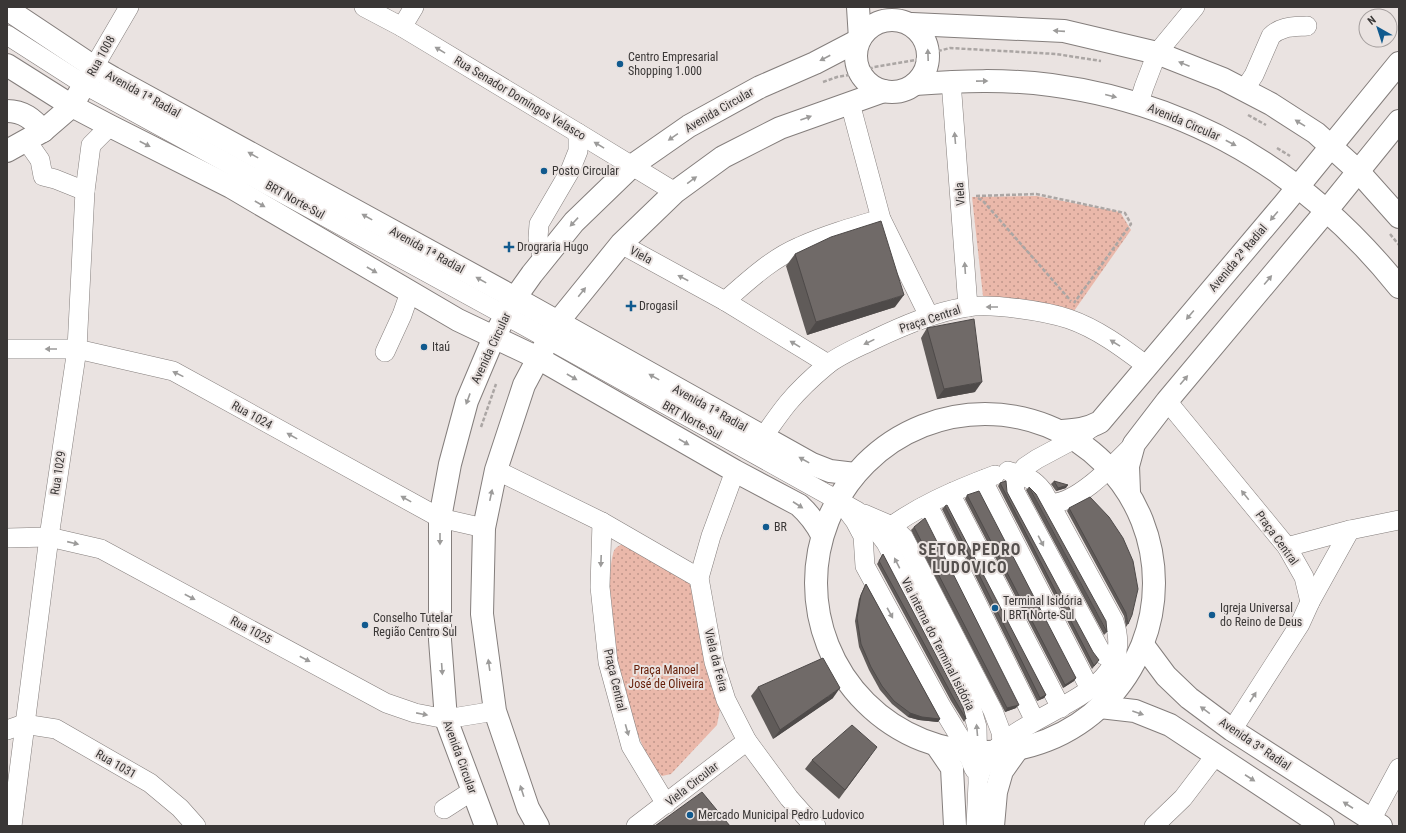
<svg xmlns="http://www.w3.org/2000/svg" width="1406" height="833" viewBox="0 0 1406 833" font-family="'Roboto Condensed',sans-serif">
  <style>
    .green { fill: url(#green-dots) }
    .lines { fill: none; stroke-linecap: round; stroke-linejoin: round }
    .minor-casing { stroke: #847e7c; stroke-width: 20 }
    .major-casing { stroke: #847e7c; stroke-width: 24 }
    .path { stroke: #aba6a4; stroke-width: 2.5; stroke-dasharray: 4 2; stroke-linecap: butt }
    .minor { stroke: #fff; stroke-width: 19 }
    .major { stroke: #fff; stroke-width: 22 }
    .wall { fill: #605b59 }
    .shaded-wall { fill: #4e4a49 }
    .building { fill: #706a68; stroke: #4e4a49 }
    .oneway { fill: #9c9b9a }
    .poi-dot { fill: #115a8e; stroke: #eae3e1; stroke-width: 1.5 }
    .labels { text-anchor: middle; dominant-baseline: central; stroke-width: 4; stroke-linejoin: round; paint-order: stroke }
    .street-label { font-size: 12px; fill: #3a3736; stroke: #eae3e1 }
    .poi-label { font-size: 12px; fill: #3a3736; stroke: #eae3e1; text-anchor: start }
    .park-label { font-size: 12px; fill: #641c06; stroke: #eae3e1 }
    .district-label { font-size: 16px; font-weight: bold; letter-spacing: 1px; fill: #55504e; stroke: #eae3e1 }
  </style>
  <defs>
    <pattern id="green-dots" width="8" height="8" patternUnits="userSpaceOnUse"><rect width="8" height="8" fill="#eab8aa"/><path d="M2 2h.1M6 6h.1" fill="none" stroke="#bf968b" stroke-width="1.8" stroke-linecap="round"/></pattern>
  </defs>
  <rect width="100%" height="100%" fill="#eae3e1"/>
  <!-- green -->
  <g class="green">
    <path d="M1037,196L1120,212L1131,230L1074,311L983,296L972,197Z"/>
    <path d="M623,544L690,582L720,709L717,725L671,774L662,776C646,762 630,715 624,693C614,660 611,625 610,591C610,579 610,565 613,554C614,548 618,546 623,544Z"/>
  </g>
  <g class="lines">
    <defs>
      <g id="minor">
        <path d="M364,7L402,27L578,133L675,192"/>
        <path d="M402,27L414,7"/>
        <path d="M7,35L85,85L521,324L857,511L877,531L886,543L971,706L977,727L978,783L976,826"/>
        <path d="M94,67L129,7"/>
        <path d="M951,81L968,307"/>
        <path d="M1244,90L1254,75L1271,36C1281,26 1293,27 1307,26"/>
        <path d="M850,103L881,219L929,316"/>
        <path d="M1139,103L1144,87L1157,53L1195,7"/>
        <path d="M26,140L40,160L43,176L55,179L85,191"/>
        <path d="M621,244L725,301L828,364"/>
        <path d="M543,260L538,238L539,224L570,171L578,151V133"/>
        <path d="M725,301C748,281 771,259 799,247C825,235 853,227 881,219"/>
        <path d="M7,349H77L173,371L440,518L484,528"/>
        <path d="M385,352L402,315L410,292"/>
        <path d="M1167,401L1287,547L1304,577L1310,602"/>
        <path d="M1091,428L1082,435L1037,459L1025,467L1016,480L1014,490L1100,650L1104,655L1117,654"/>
        <path d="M763,437C771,426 779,414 788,403C798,391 815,375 827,365C839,355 859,347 873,340C902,326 934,312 967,307C992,303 1045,311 1069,319C1098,329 1123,348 1147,366"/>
        <path d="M496,470L602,522L699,578"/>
        <path d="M735,471L711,536L699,578L714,662L726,700L747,741L789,798L812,824L816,826"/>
        <path d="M985,479V485L1090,689"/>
        <path d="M953,492V499L1061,708"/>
        <path d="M1049,503C1076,506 1116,462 1134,444"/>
        <path d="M923,507L933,515L1035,721"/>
        <path d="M849,513L855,521L863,536L865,566L941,706L964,744L974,769"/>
        <path d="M864,514L892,526L904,538L993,711L1001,732L1002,742"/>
        <path d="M602,522L600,587L608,662L631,746L666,804"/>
        <path d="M882,533C915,507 955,490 995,475"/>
        <path d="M7,538L49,537L101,549L386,703L415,713L446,719L495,711"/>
        <path d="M1287,547L1350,530L1399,520"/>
        <path d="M7,730L24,724L56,729L150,783L180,808L196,826"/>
        <path d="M1232,730L1300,624L1310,602L1350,530"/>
        <path d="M979,778C995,708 1143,708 1114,621L1043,491C1032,477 1024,476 1008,471"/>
        <path d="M444,809L472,791"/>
        <path d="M1371,820L1399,768"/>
        <path d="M12,826L49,537L77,349L85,191L91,145L110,126"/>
        <path d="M636,826L747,741"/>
        <path d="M1154,826L1183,798L1215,756"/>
      </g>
      <g id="major">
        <path d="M858,7L860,39"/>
        <path d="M7,9L94,67L113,78L515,298L812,464L830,471L855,474"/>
        <circle cx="892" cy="56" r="36"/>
        <path d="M912,24L1064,31L1157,53L1223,79L1271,104L1316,133L1358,171L1399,217"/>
        <path d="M7,65L72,106L110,126L231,187L458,320L538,358L735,471L799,505C809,514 816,523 822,535"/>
        <path d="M915,84C960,81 1006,79 1051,85C1194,104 1309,175 1399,287"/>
        <path d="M7,111C23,111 33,119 43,131"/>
        <path d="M7,151L43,131L72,106L94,67"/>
        <circle cx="985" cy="583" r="169"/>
        <path d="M1062,431C1076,430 1087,429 1100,422L1284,204L1399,63"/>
        <path d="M1129,492L1128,466L1134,444L1167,401L1327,210L1399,121"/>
        <path d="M1143,645L1166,676L1189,698L1232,730L1381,826"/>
        <path d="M1100,707L1135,711L1170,725L1323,826"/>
        <path d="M937,746L952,768L955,826"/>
        <path d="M486,826L446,719L440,640V518L450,464L467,401L494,337L515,298L532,274L574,222L633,165L689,126L760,87L815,63L859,40"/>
        <path d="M538,826L528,808L495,711L482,614L484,528L496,470L524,385L557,323L621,244L675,192L723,157L780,128L884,91"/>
        <path d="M993,826L996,792L1002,771L1017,750"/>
      </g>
    </defs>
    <!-- minor casing -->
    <use href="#minor" class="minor-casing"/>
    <!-- major casing -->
    <use href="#major" class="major-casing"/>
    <!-- path -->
    <g class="path">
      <path d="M823,82L837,77L860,73L874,67L916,60L923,55L950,48L1056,54L1101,61"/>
      <path d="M853,82L860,73"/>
      <path d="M1248,115L1266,125"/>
      <path d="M1277,148L1290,156"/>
      <path d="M976,196L1036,194L1125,213L1131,224L1074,303"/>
      <path d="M978,198L983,201L1071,301"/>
      <path d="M1390,234L1399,245"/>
      <path d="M481,427L496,384"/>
    </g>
    <!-- minor -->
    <use href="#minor" class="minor"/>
    <!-- major -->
    <use href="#major" class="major"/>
  </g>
  <!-- wall -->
  <g class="wall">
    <path d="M795,254L895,307L807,335L786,266Z"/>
    <path d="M927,328L975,392L937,399L921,338Z"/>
    <path d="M1054,481L1066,488L1056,491L1051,484Z"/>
    <path d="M1000,483L1007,492L1097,663L1092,669L998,486Z"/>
    <path d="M1029,487L1107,632L1104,635L1026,490Z"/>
    <path d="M967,495L1076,678L1074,681L1063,688L965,499Z"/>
    <path d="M945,506L1046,695L1044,698L1037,701L942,509Z"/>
    <path d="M1069,508L1109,517L1128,624L1126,627L1124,616L1067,511Z"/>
    <path d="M914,527L1016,708L1005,712L911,530Z"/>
    <path d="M883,554L966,719L964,722L951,701L877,564Z"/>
    <path d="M866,584L940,719L938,722L919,720L908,717L892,704L880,690L869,670L859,647L855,621L859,599L864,587Z"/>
    <path d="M758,687L833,698L773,739L751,696Z"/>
    <path d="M870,757L839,799L805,769L812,760Z"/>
  </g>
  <!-- shaded-wall -->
  <g class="shaded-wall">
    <path d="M904,295L895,307L807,335L816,322Z"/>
    <path d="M982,382L975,392L937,399L944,389Z"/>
    <path d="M1068,485L1066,488L1056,491L1058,488Z"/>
    <path d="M1076,678L1074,681L1063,688L1065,685Z"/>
    <path d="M840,688L833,698L773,739L780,730Z"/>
    <path d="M1046,695L1044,698L1037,701L1040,698Z"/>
    <path d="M1019,705L1016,708L1005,712L1007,708Z"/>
    <path d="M910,713L940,719L938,722L919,720L908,717Z"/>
  </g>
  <!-- building -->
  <g class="building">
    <path d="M881,221L904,295L816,322L795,254L831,237Z"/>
    <path d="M974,319L982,382L944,389L927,328Z"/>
    <path d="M1006,481L1007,492L1093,652L1099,660L1094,666L1000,483Z"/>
    <path d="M1054,481L1068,485L1058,488Z"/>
    <path d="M1029,487L1036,494L1106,621L1107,632Z"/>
    <path d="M979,491L1076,678L1065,685L967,495Z"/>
    <path d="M1090,497L1109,517L1123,538L1133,561L1138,589L1132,615L1128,624L1126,613L1069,508Z"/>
    <path d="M947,505L1046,695L1040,698L945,506Z"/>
    <path d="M925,518L1019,705L1007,708L914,527Z"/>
    <path d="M883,554L963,707L966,719L953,697L879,561Z"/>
    <path d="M866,584L940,719L922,717L910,713L894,701L882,686L871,667L861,644L857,618L861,595Z"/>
    <path d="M823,658L840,688L780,730L758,687Z"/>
    <path d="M852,725L877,747L845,790L812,760Z"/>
    <path d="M702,792L730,826H655Z"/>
  </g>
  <!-- one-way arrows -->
  <defs><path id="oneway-solid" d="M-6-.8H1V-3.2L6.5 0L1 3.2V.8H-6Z"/></defs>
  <g class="oneway">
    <use href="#oneway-solid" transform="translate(1059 31) rotate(-176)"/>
    <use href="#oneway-solid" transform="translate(440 50) rotate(-149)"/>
    <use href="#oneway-solid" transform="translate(928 55) rotate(-92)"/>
    <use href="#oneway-solid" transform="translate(825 58) rotate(152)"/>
    <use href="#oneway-solid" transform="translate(1184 64) rotate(-158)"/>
    <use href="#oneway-solid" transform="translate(982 81) rotate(-1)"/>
    <use href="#oneway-solid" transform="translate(1111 96) rotate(14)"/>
    <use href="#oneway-solid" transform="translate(806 118) rotate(-20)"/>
    <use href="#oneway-solid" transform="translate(1300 123) rotate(-148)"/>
    <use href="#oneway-solid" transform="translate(673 137) rotate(145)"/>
    <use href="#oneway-solid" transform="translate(955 138) rotate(-95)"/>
    <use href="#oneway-solid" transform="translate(1231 143) rotate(28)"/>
    <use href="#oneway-solid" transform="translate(145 144) rotate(27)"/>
    <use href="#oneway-solid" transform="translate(599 145) rotate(-149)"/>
    <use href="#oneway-solid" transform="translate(253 155) rotate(-151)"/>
    <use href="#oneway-solid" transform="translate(692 180) rotate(-36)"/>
    <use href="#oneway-solid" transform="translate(260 204) rotate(30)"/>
    <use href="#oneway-solid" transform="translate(1274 216) rotate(130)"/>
    <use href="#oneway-solid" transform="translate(367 217) rotate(-151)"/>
    <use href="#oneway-solid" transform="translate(574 222) rotate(133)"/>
    <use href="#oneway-solid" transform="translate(965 268) rotate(-94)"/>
    <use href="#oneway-solid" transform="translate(372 270) rotate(30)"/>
    <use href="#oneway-solid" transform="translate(683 278) rotate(-152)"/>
    <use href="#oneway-solid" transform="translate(481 280) rotate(-151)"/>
    <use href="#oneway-solid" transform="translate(1268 280) rotate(-50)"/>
    <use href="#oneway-solid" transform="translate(582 292) rotate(-51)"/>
    <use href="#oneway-solid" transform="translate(992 307) rotate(180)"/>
    <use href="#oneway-solid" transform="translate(1190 315) rotate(130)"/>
    <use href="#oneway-solid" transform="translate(869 342) rotate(154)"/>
    <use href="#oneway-solid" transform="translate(1115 343) rotate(-148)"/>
    <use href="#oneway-solid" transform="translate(795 344) rotate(-149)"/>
    <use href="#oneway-solid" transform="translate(51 349) rotate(-180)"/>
    <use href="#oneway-solid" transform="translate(178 374) rotate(-154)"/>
    <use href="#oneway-solid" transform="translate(572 377) rotate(30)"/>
    <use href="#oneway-solid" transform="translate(654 377) rotate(-151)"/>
    <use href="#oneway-solid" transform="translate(1184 380) rotate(-50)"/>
    <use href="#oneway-solid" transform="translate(468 399) rotate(110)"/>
    <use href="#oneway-solid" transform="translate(292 436) rotate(-151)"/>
    <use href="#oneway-solid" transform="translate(684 442) rotate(30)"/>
    <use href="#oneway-solid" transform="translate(804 460) rotate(-151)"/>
    <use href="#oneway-solid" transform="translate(491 495) rotate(-78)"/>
    <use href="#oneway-solid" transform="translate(1245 495) rotate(-129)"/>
    <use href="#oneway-solid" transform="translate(406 499) rotate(-151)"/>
    <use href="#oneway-solid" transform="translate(798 505) rotate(33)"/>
    <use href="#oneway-solid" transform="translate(440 539) rotate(90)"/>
    <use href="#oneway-solid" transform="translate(1041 541) rotate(62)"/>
    <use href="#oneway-solid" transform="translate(73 543) rotate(13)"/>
    <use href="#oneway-solid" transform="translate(601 561) rotate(92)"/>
    <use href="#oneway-solid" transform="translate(897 563) rotate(-117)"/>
    <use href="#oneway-solid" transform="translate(190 597) rotate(28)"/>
    <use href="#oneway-solid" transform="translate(890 613) rotate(61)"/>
    <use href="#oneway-solid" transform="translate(305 659) rotate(28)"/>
    <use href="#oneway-solid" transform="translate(489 665) rotate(-98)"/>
    <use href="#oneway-solid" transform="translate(442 669) rotate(86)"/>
    <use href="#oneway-solid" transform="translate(1253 697) rotate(-57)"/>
    <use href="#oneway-solid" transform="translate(1205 710) rotate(-144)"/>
    <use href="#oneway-solid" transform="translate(1138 713) rotate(19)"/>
    <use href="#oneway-solid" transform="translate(422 714) rotate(11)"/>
    <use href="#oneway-solid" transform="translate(627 730) rotate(74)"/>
    <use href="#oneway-solid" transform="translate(977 730) rotate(-95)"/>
    <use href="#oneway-solid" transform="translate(1250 778) rotate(33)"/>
    <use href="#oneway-solid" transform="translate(522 791) rotate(-108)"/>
    <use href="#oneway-solid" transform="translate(1348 805) rotate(-147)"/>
  </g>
  <!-- markers -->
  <g class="poi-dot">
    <circle cx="620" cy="64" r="4"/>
    <circle cx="544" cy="171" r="4"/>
    <path d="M507 241h4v4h4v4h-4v4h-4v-4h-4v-4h4z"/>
    <path d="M629 300h4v4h4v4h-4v4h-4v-4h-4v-4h4z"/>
    <circle cx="424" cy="347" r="4"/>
    <circle cx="766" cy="527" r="4"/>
    <circle cx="995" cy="608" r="4"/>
    <circle cx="1212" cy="615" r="4"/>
    <circle cx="365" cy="625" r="4"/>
    <circle cx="690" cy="815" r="4"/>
  </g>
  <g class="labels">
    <!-- street labels -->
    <g class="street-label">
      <text transform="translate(101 56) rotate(-61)">Rua 1008</text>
      <text transform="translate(143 94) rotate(29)">Avenida 1ª Radial</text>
      <text transform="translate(520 98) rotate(31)">Rua Senador Domingos Velasco</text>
      <text transform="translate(719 110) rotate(-30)">Avenida Circular</text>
      <text transform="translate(1184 122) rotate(23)">Avenida Circular</text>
      <text transform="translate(960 194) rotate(-94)">Viela</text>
      <text transform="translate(295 200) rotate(29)">BRT Norte-Sul</text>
      <text transform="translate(427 250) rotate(29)">Avenida 1ª Radial</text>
      <text transform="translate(641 255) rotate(28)">Viela</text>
      <text transform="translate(1238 258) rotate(-50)">Avenida 2ª Radial</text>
      <text transform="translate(930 319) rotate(-18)">Praça Central</text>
      <text transform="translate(491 348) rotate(-65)">Avenida Circular</text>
      <text transform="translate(710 408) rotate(29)">Avenida 1ª Radial</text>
      <text transform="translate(252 415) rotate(29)">Rua 1024</text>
      <text transform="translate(692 420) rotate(29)">BRT Norte-Sul</text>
      <text transform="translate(58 473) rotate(-81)">Rua 1029</text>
      <text transform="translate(1277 538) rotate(54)">Praça Central</text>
      <text transform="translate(251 630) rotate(28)">Rua 1025</text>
      <text transform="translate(938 644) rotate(63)">Via interna do Terminal Isidória</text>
      <text transform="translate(716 660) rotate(76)">Viela da Feira</text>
      <text transform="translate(615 680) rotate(77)">Praça Central</text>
      <text transform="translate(1255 744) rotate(34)">Avenida 3ª Radial</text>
      <text transform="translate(460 757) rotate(70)">Avenida Circular</text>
      <text transform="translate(116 764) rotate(30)">Rua 1031</text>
      <text transform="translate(692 784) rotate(-38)">Viela Circular</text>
    </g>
    <!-- poi labels -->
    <g class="poi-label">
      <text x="628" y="57">Centro Empresarial<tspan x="628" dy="14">Shopping 1.000</tspan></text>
      <text x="552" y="171">Posto Circular</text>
      <text x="517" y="247">Drograria Hugo</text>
      <text x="639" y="306">Drogasil</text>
      <text x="432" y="347">Itaú</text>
      <text x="774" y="527">BR</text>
      <text x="1003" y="601">Terminal Isidória<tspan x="1003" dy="14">| BRT Norte-Sul</tspan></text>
      <text x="1220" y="608">Igreja Universal<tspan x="1220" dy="14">do Reino de Deus</tspan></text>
      <text x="373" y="618">Conselho Tutelar<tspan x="373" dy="14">Região Centro Sul</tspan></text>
      <text x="698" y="815">Mercado Municipal Pedro Ludovico</text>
    </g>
    <!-- park labels -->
    <g class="park-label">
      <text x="666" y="670">Praça Manoel<tspan x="666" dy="14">José de Oliveira</tspan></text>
    </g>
    <!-- district labels -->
    <g class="district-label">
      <text x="970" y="549">SETOR PEDRO<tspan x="970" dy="18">LUDOVICO</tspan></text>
    </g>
  </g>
  <!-- border -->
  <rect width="1406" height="833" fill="none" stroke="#3a3736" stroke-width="16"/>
  <!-- north arrow -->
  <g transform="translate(1378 28) rotate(321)"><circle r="19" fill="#eae3e1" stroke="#a49e9d"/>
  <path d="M0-3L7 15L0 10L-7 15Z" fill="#115a8e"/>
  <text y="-6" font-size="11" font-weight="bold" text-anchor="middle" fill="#3a3736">N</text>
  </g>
</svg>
